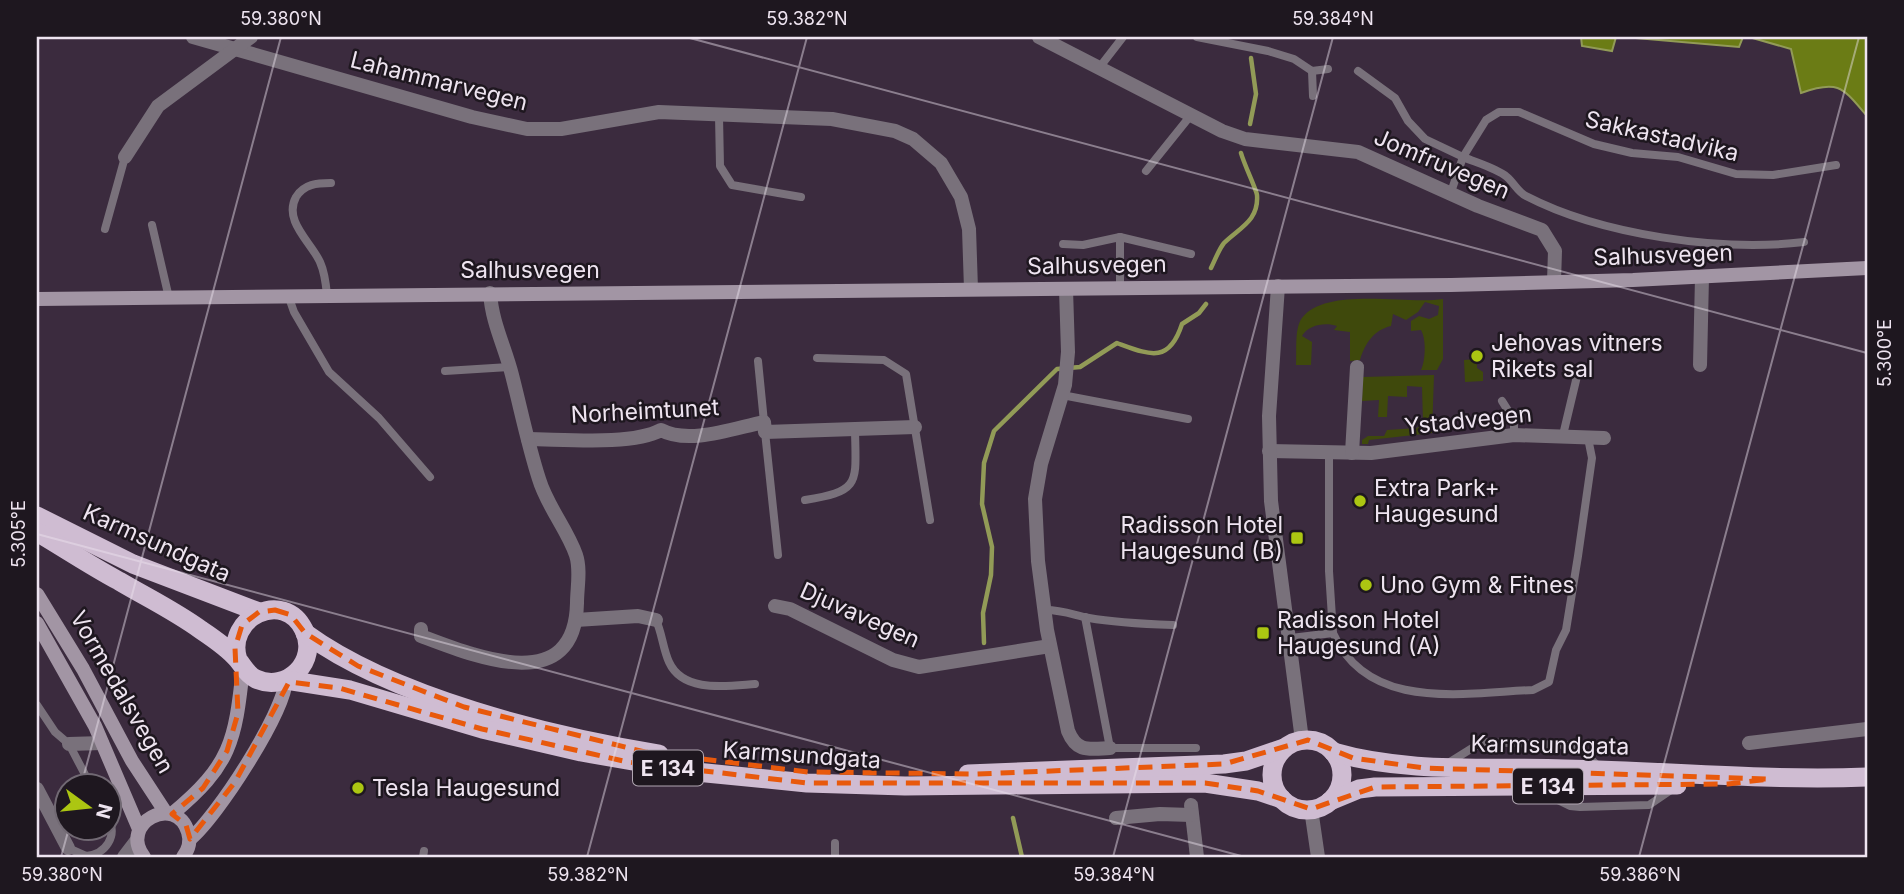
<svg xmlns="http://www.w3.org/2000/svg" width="1904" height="894" viewBox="0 0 1904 894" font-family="Inter,sans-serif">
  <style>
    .green { fill: #3f490c }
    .water { fill: #6b7c15; stroke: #929b57; stroke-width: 2 }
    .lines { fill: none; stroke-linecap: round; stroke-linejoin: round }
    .stream { stroke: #929b57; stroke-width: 4.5 }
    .service { stroke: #79717b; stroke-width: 8 }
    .minor { stroke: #79717b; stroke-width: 14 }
    .tertiary { stroke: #79717b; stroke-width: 14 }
    .secondary { stroke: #a295a4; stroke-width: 14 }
    .trunk { stroke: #cfbcd2; stroke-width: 19 }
    .marked { fill: none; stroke: #e8590c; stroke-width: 5; stroke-dasharray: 14 9; stroke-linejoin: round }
    .ticks { fill: none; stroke: #eee4f0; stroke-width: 2; stroke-opacity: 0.45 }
    .poi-dot { fill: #acc612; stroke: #1e171f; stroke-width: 2.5 }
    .labels { text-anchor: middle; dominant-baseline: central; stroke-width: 5; stroke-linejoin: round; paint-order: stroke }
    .shield { fill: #1e171f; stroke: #b0a6b1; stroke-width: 2 }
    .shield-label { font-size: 21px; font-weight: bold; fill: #eee4f0 }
    .street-label { font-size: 23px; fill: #eee4f0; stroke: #1e171f }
    .poi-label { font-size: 23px; fill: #eee4f0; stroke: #1e171f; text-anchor: start }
    .neatline { fill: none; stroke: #eee4f0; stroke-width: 2.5 }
    .ticks-label { font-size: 18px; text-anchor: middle; fill: #eee4f0 }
  </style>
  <rect width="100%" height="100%" fill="#3b2b3e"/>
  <!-- green -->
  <g class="green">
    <path d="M1443,299V359L1437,370H1421C1425,362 1427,341 1421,330L1411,331V321L1419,316L1429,319L1438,315L1439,306L1425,302L1418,312L1406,320L1393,314L1391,326C1374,330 1365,343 1360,360L1350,361V332L1334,330L1337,326C1325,322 1308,325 1302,336L1312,342L1311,365H1296C1297,353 1294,328 1302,318C1326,286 1407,305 1443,299Z"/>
    <path d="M1477,359V368L1483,372V381L1465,382L1464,360Z"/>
    <path d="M1434,375L1432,433L1369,440L1368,444H1362V440L1368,436H1384L1387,430L1417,428L1423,422L1422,387L1407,386V397L1388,396L1387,417H1378L1379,400L1362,401L1363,377Z"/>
  </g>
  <!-- water -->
  <g class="water">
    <path d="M1581,37H1616L1612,51L1582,46Z"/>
    <path d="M1624,37H1743L1739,47Z"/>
    <path d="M1749,37H1867V116C1843,88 1839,79 1801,93L1791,49Z"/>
  </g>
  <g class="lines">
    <!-- stream -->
    <g class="stream">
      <path d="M1250,124L1256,94L1251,58"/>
      <path d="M1211,268C1215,260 1219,249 1224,243C1239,228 1259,221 1257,195C1256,189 1244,164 1241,153"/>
      <path d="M984,643L983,613L991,575L992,547L982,504L984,463L994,431L1057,369L1080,367L1117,343C1150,355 1169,364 1182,324L1199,313L1206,304"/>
      <path d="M1013,818L1022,857"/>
    </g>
    <!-- service -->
    <g class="service">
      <path d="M1197,37L1268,51L1294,59L1312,71L1328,69"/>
      <path d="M1099,68L1123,37"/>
      <path d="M1312,71L1313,96"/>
      <path d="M1358,71L1395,98L1408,121L1425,139L1463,157L1450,195"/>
      <path d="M719,116L720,166L732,185L801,197"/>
      <path d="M1146,171L1191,115"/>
      <path d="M152,225L169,298"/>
      <path d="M105,229L125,157"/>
      <path d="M1804,242C1721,252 1601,235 1526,196C1518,192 1514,183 1507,177C1496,168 1477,163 1463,157L1486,120L1499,112H1519L1594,144L1632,153L1678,157L1736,174L1773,175L1836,165"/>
      <path d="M1063,244L1083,245L1120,237L1191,254"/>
      <path d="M1120,288V237"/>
      <path d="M288,295L294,312L329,372L379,418L430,477"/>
      <path d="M327,295C326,284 325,273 320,262C311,242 283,221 296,197C304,184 317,183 331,183"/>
      <path d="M817,358L884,360L906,374L930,520"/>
      <path d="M758,361L764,422"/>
      <path d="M445,371L509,367"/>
      <path d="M1062,395L1188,419"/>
      <path d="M1502,401L1514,420V435"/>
      <path d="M765,432L778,555"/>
      <path d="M1563,435L1578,372"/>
      <path d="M1329,454V571L1333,633"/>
      <path d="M805,500C861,491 856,484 855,430"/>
      <path d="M1046,610C1062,610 1074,615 1089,618C1117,623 1145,624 1173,625"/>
      <path d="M1085,617L1110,748H1196"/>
      <path d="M656,620C662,633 663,649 669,662C683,693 726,686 755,684"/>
      <path d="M1291,638L1333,633C1368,712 1462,693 1533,690L1549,682L1556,650L1566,630L1578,556L1592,458L1588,438"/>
      <path d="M37,705L55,732L69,744L91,786"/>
      <path d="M1450,762L1482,742L1568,745L1578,747L1598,766"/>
      <path d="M1539,791L1570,806L1580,807L1649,805L1671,790"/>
      <path d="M68,848L86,856C106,854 118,836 108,818"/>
      <path d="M423,857L424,851"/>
      <path d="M835,857V843"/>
    </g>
    <!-- minor -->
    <g class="minor">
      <path d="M193,37L472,117L527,129H561L659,112L832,119L895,131L913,139L941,163L961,197L969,229L971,289"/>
      <path d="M1039,37L1222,131L1245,139L1358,152L1478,206L1542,230L1555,251L1554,281"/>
      <path d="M125,157L158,106L251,37"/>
      <path d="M1066,289L1068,352L1065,385L1041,464L1035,499L1038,561L1047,630L1068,731C1077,753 1089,749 1110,748"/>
      <path d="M1700,365L1702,277"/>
      <path d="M528,439C561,439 632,446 661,430C689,445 734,428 764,422L765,432L915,427"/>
      <path d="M1269,451L1371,453L1514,435L1604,438"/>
      <path d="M1352,453L1357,367"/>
      <path d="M775,606L790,609L893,660L919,667L1050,646"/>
      <path d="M576,620L638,616L656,620"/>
      <path d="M421,629V636C474,656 575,698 577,603C577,588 581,570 576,555C567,529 547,506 539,479C528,445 521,410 512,375C505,347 492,323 490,293"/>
      <path d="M1749,743L1867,729"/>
      <path d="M69,744L102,743"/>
      <path d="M37,789L68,848"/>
      <path d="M1191,805L1197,857"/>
      <path d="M1116,818L1160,814L1191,815"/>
    </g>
    <!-- tertiary -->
    <g class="tertiary">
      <path d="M1278,286L1269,416L1271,501L1302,740"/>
      <path d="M1311,809L1318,857"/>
      <path d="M124,857L137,840"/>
    </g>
    <!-- secondary -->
    <g class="secondary">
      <path d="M37,299L1451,285L1633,280L1867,268"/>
      <path d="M37,594L83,669L132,761L166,813"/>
      <path d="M37,623L95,726L139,829"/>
      <path d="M172,814C231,765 235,742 243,668"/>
      <path d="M190,839C217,817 284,713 286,680"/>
      <path d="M144,857C118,823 176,793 188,832C191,841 189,849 183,857"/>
    </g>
    <!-- trunk -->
    <g class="trunk">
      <path d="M37,516L133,564L259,612"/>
      <path d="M37,532C64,548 91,566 119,581C146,597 175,611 201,630C213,638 229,649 238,660C244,667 246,674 256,679C287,693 319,661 304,630C284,588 224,618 238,660"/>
      <path d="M305,633C394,698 550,736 659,754"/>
      <path d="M286,680L350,690L482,729L581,752L696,772L807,783L905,786L1205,783L1258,791L1282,799"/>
      <circle cx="1307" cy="775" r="35"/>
      <path d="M1333,752C1409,774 1486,766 1565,769C1666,771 1767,781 1867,777"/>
      <path d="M968,774L1224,764L1246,761L1284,748"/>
      <path d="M1330,801L1359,789L1375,787L1677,785"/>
    </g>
  </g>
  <!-- marked area -->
  <path class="marked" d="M275,610L291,615L305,633L358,666L464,707L645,752L808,772L977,774L1224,764L1308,740L1353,758L1424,768L1769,779L1728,784L1375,787L1311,809L1258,791L1205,783H807L628,762L482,729L339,688L289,682L235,782L190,839L186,825L172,814L203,788L227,751L238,713L235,648L242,625L259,612Z"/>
  <!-- ticks -->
  <path class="ticks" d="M686,37L1867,353M37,534L1245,857M81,786L281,37M61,857L69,828M587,857L807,37M1113,857L1333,37M1639,857L1859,37"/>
  <!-- markers -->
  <g class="poi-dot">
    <circle cx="1477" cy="356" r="7"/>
    <circle cx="1360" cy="501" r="7"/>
    <rect x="1290" y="531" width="14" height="14" rx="3.5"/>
    <circle cx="1366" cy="585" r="7"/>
    <rect x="1256" y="626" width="14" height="14" rx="3.5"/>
    <circle cx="358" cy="788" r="7"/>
  </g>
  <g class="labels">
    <!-- shield labels -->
    <g class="shield">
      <rect x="633" y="750.5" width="70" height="35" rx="5"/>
      <rect x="1513" y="768.5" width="70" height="35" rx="5"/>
    </g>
    <g class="shield-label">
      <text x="668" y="768">E 134</text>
      <text x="1548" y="786">E 134</text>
    </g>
    <!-- street labels -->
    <g class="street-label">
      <text transform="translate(439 81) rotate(14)">Lahammarvegen</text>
      <text transform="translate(1662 136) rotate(13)">Sakkastadvika</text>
      <text transform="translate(1442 164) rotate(23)">Jomfruvegen</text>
      <text transform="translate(1663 255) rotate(-2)">Salhusvegen</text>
      <text transform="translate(1097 265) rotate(-1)">Salhusvegen</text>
      <text x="530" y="270">Salhusvegen</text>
      <text transform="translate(645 411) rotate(-3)">Norheimtunet</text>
      <text transform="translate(1468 420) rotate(-6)">Ystadvegen</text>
      <text transform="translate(157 543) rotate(24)">Karmsundgata</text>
      <text transform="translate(860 615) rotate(24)">Djuvavegen</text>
      <text transform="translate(122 692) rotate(60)">Vormedalsvegen</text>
      <text transform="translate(1550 745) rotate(1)">Karmsundgata</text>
      <text transform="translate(802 755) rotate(4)">Karmsundgata</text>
    </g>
    <!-- poi labels -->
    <g class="poi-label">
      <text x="1491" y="343">Jehovas vitners<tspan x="1491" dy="26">Rikets sal</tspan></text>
      <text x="1374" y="488">Extra Park+<tspan x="1374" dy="26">Haugesund</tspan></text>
      <text x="1283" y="525" text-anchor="end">Radisson Hotel<tspan x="1283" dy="26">Haugesund (B)</tspan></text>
      <text x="1380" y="585">Uno Gym &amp; Fitnes</text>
      <text x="1277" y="620">Radisson Hotel<tspan x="1277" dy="26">Haugesund (A)</tspan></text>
      <text x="372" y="788">Tesla Haugesund</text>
    </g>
  </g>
  <!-- border -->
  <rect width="1904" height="894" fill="none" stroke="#1e171f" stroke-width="77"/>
  <!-- north arrow -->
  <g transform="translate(88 807) rotate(105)"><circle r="33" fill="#1e171f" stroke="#716973" stroke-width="2"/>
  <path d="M0-5L12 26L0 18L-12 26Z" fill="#acc612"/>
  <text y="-10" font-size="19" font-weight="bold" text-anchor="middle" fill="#eee4f0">N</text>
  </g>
  <rect x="38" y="38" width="1828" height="818" class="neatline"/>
  <g class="ticks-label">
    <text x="281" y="25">59.380°N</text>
    <text x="807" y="25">59.382°N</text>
    <text x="1333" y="25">59.384°N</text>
    <text transform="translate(1885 353) rotate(-90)" y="6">5.300°E</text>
    <text transform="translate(19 534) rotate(-90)" y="6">5.305°E</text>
    <text x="62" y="881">59.380°N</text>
    <text x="588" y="881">59.382°N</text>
    <text x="1114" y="881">59.384°N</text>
    <text x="1640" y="881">59.386°N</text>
  </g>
</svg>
